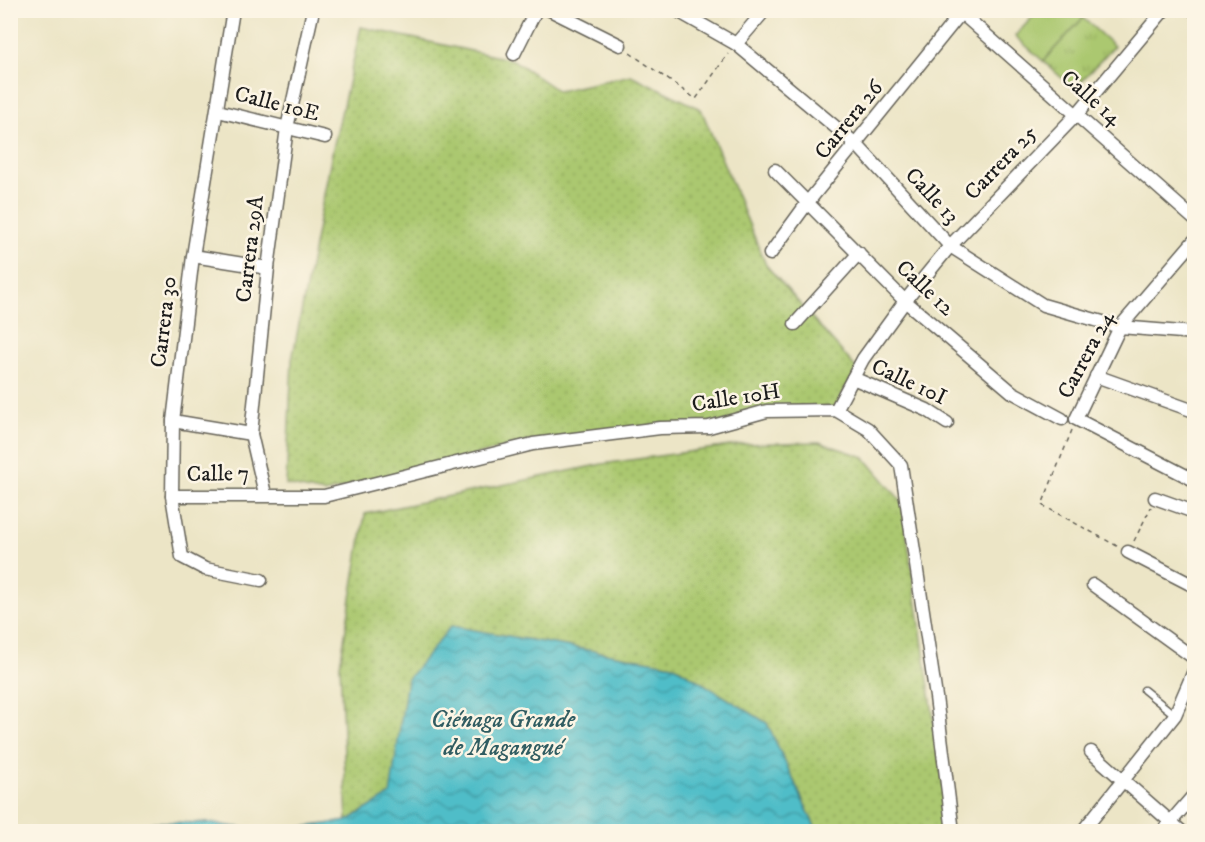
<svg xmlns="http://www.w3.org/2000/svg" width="1205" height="842" viewBox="0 0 1205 842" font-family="'IM FELL DW Pica',serif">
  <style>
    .grass { fill: url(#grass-dots); stroke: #647246; stroke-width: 1.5 }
    .park { fill: url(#park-tufts); stroke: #647246; stroke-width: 1.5 }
    .pitch { fill: #abc86f; stroke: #647246; stroke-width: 1.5 }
    .water { fill: url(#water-waves); stroke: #366c72; stroke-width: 1.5 }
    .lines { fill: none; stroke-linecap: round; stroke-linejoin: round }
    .service-casing { stroke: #656258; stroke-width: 9 }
    .minor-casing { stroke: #656258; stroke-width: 15 }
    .path { stroke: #656258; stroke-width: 1.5; stroke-dasharray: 4.5 4.5; stroke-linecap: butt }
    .service { stroke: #fff; stroke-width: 6 }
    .minor { stroke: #fff; stroke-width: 12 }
    .labels { text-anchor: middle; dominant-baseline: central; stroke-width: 5; stroke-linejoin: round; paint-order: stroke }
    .street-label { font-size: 22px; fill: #1c1c1c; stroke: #fcf5e5 }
    .water-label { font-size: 24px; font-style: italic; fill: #305c61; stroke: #fcf5e5 }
  </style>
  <defs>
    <pattern id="grass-dots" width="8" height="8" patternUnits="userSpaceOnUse" patternTransform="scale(1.5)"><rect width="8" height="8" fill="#abc86f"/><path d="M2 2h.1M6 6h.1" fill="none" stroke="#93ab60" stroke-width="1.8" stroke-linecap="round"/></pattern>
    <pattern id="park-tufts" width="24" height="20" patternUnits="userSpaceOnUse" patternTransform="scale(1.5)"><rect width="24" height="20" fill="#abc86f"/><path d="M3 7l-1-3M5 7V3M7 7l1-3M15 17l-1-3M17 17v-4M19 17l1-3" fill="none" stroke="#93ab60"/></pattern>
    <pattern id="water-waves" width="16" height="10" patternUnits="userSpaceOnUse" patternTransform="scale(1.5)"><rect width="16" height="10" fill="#4fbdc8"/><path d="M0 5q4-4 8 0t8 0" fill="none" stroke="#4199a2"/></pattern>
  </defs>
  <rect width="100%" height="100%" fill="#fcf5e5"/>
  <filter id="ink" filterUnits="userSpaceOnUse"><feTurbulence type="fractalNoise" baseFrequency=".0167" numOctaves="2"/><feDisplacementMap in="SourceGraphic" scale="12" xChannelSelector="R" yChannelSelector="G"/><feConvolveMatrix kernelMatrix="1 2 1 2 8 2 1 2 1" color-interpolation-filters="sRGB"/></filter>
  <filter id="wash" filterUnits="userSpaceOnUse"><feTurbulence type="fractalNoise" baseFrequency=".008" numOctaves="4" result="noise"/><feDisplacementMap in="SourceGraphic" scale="24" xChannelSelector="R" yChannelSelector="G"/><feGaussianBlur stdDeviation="1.35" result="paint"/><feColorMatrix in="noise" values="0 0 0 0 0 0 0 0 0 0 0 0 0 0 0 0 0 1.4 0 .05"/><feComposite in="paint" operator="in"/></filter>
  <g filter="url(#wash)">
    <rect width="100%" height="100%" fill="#ece5c6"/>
    <!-- grass -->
    <g class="grass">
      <path d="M361,27L513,60L558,91L631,75L701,109L766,265L857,369L835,407L708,424L531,441L324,493L286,485L292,360L332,153Z"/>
      <path d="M819,442L864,457L902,502L950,831H817L767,723L673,665L451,626L407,681L391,795L347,821L340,665L365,514L602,464L744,444Z"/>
    </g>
    <!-- park -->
    <path class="park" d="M1083,18L1114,46L1074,89L1043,61Z"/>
    <!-- pitch -->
    <path class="pitch" d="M1039,10L1076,11L1083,18L1043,61L1015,36Z"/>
    <!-- water -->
    <g class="water">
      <path d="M451,626L673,665L767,723L817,831H275L347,821L390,795L407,680Z"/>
      <path d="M154,822L210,823L263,831H123Z"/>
    </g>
  </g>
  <g filter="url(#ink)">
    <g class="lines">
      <defs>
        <path id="service" d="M1144,690L1175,715"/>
        <g id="minor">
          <path d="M233,10L193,256L173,421L172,496L182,557L205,569L261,580"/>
          <path d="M550,10L620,45"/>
          <path d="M676,10L736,44L857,145L950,246L1043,305L1120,327L1194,333"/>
          <path d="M958,10L1194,219"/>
          <path d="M1194,10V11"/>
          <path d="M736,44L765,10"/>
          <path d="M514,54L536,10"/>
          <path d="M218,111L325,137"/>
          <path d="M775,170L905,301L1012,392L1062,419"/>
          <path d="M1194,241L1120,327L1076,419L1194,480"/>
          <path d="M770,254L808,202L961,13"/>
          <path d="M193,256L268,268"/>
          <path d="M795,324L859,253"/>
          <path d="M1096,376L1194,411"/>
          <path d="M853,378L927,410L947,423"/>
          <path d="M836,410L863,359L905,301L950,246L1078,113L1164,10"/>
          <path d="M173,421L251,434"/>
          <path d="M265,494L251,434L268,268L287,128L313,10"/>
          <path d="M172,496H324L533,444L660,428L709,427L767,411L836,410L868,429L901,465L936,697L953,832"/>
          <path d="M1155,498L1194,512"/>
          <path d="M1128,552L1194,586"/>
          <path d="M1093,585L1194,658"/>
          <path d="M1091,752L1182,832"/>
          <path d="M1082,832L1175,715L1194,671"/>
          <path d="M1162,832L1194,795"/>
        </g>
      </defs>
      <!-- service casing -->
      <use href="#service" class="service-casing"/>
      <!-- minor casing -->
      <use href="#minor" class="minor-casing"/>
      <!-- path -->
      <g class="path">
        <path d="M630,53L696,99L728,54"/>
        <path d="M1072,430L1042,505L1117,546"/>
        <path d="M1134,541L1151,507"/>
      </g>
      <!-- service -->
      <use href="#service" class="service"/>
      <!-- minor -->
      <use href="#minor" class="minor"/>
    </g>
  </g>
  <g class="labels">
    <!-- street labels -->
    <g class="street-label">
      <text transform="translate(1091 98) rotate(41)">Calle 14</text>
      <text transform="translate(277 104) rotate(14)">Calle 10E</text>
      <text transform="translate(849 120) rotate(-51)">Carrera 26</text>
      <text transform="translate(1001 163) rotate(-46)">Carrera 25</text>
      <text transform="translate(932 196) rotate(47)">Calle 13</text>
      <text transform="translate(250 249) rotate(-83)">Carrera 29A</text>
      <text transform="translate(925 288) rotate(43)">Calle 12</text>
      <text transform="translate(164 322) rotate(-83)">Carrera 30</text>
      <text transform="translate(1086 355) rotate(-62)">Carrera 24</text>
      <text transform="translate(909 382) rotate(25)">Calle 10I</text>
      <text transform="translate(736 398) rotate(-9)">Calle 10H</text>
      <text transform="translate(218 474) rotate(-1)">Calle 7</text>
    </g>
    <!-- water labels -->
    <g class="water-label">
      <text x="503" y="720">Ciénaga Grande<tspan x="503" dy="28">de Magangué</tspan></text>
    </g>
  </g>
  <!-- margin -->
  <rect width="1205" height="842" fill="none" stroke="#fcf5e5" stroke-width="36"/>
</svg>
